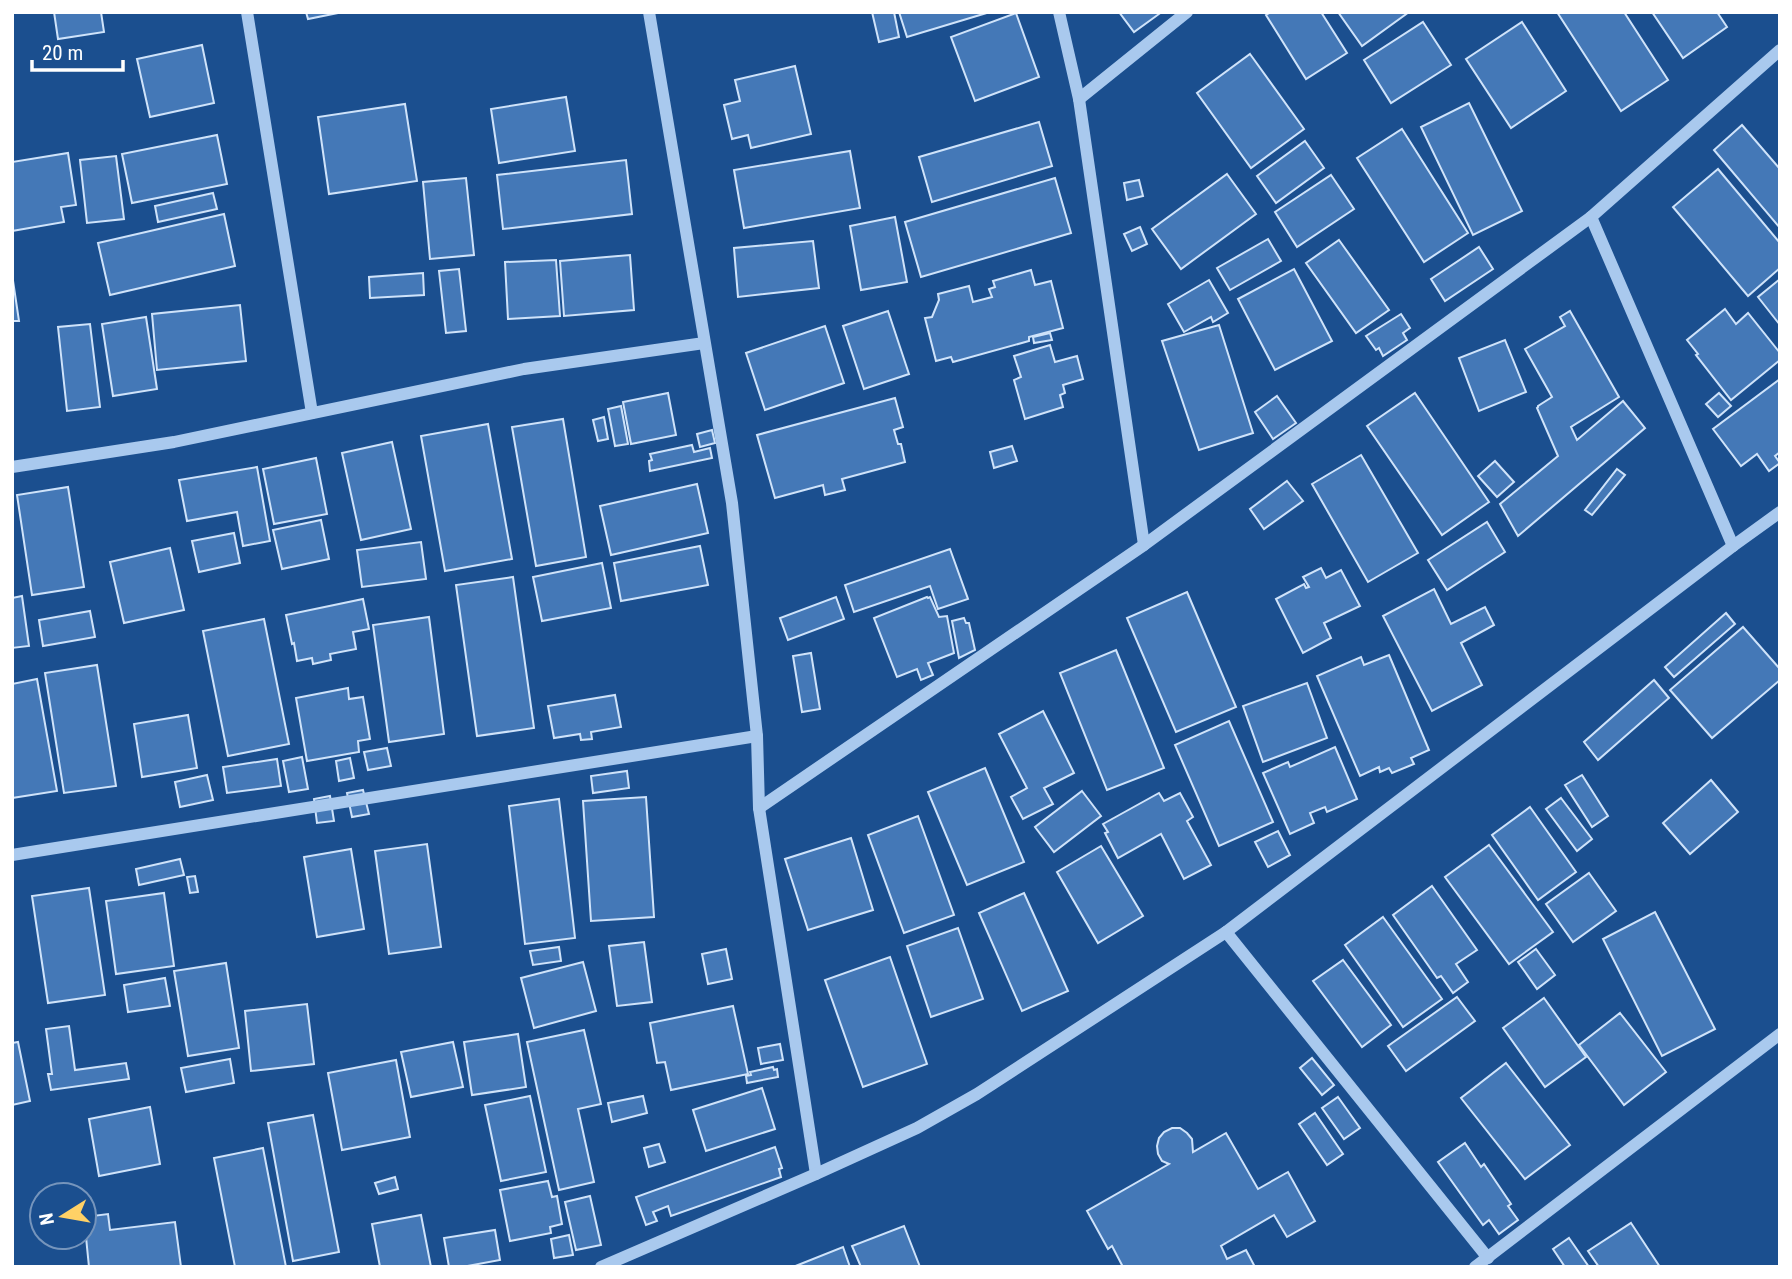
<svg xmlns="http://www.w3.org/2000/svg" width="1792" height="1279" viewBox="0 0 1792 1279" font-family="'Roboto Condensed',sans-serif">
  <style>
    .building { fill: #4478b7; stroke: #cfe3fa; stroke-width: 2 }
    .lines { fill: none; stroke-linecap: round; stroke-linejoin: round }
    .minor { stroke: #a9c9ee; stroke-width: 12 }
  </style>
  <rect width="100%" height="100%" fill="#1b4f8f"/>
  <!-- building -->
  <g class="building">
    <path d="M54,12H101L104,32L58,39Z"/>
    <path d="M306,12H343L308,19Z"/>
    <path d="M872,12H894L899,37L879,42Z"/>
    <path d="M899,12H990L907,37Z"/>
    <path d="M1119,12H1157L1159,14L1134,32Z"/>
    <path d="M1271,12H1321L1347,53L1306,79L1266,15Z"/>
    <path d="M1338,12H1409L1362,46Z"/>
    <path d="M1557,12H1624L1668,80L1621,111Z"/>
    <path d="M1652,12H1717L1727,27L1683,58Z"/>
    <path d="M1016,13L1039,77L975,101L951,37Z"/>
    <path d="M1423,22L1451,65L1391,103L1364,60Z"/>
    <path d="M1522,22L1566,91L1511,128L1466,59Z"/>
    <path d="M202,45L214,103L150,117L137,59Z"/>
    <path d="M1250,54L1304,129L1251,168L1197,93Z"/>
    <path d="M795,66L811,134L751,148L748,135L732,139L724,105L740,101L735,80Z"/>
    <path d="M566,97L575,151L499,163L491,109Z"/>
    <path d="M1469,103L1522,211L1473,235L1421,127Z"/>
    <path d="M405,104L417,181L329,194L318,117Z"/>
    <path d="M1039,122L1052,166L932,202L919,157Z"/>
    <path d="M1742,125L1780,169V228L1714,150Z"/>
    <path d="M1402,129L1468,233L1424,262L1357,158Z"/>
    <path d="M217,135L227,184L132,203L122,154Z"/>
    <path d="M1305,141L1324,168L1276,203L1257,176Z"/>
    <path d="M850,151L860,208L744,228L734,170Z"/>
    <path d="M68,153L76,205L61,207L64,222L12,231V162Z"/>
    <path d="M116,156L124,219L87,223L80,160Z"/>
    <path d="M626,160L632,214L503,229L497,175Z"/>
    <path d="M1718,169L1780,243V268L1748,296L1673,207Z"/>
    <path d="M1227,174L1256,214L1181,269L1152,229Z"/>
    <path d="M1331,175L1354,209L1297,247L1275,212Z"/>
    <path d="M466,178L474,255L430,259L423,182Z"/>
    <path d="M1055,178L1071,233L921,277L905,222Z"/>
    <path d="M1139,180L1143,196L1127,200L1124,183Z"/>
    <path d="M213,193L217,209L158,222L155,206Z"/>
    <path d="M224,214L235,266L110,295L98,243Z"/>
    <path d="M895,217L907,282L861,290L850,226Z"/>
    <path d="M1140,227L1147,244L1132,251L1124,234Z"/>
    <path d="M1268,239L1281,261L1230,290L1217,268Z"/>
    <path d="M1339,240L1389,310L1356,333L1306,263Z"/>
    <path d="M813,241L819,288L738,297L734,248Z"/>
    <path d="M1479,247L1493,269L1445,301L1431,279Z"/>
    <path d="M630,255L634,310L564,316L560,261Z"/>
    <path d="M556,260L560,316L508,319L505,262Z"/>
    <path d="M459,269L466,331L446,333L439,271Z"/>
    <path d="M1294,269L1332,341L1275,370L1238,299Z"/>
    <path d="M1031,270L1035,285L1051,281L1063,328L1029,337V341L953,362L951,357L936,361L925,318L932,317L939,300L938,294L969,286L973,302L992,297L989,289L995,287L993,281Z"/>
    <path d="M423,273L424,295L370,298L369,277Z"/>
    <path d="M12,274L19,321H12Z"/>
    <path d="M1780,279V325L1758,297Z"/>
    <path d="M1209,280L1228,313L1213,322L1211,317L1184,332L1168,304Z"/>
    <path d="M240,305L246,361L157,370L152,314Z"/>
    <path d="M1725,309L1736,324L1748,313L1780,353V360L1731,400L1696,355L1698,354L1687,340Z"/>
    <path d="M888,311L909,374L864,389L843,326Z"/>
    <path d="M1570,311L1619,397L1571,427L1577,440L1623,401L1645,428L1518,536L1500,504L1558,456L1537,408L1538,407V406L1552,397L1525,349L1565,326L1560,317Z"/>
    <path d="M1401,314L1410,328L1403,333L1407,340L1383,356L1379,348L1376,350L1366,336Z"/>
    <path d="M146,317L157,389L113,396L102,324Z"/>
    <path d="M90,324L100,407L67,411L58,327Z"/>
    <path d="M1219,325L1253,433L1199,450L1162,341Z"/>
    <path d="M825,326L844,383L765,410L746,353Z"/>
    <path d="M1050,333L1052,340L1034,343L1033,337Z"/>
    <path d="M1505,340L1526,392L1479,411L1459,358Z"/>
    <path d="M1050,345L1055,362L1077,356L1083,379L1063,385L1065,393L1060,395L1063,407L1025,419L1014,380L1021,377L1014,356Z"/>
    <path d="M1780,379V452L1775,456L1780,463L1769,471L1757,454L1741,466L1713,429Z"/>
    <path d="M668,393L676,435L631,444L623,402Z"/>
    <path d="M1415,393L1489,502L1442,535L1367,426Z"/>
    <path d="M1719,393L1731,406L1718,417L1706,404Z"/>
    <path d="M1277,396L1296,423L1273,439L1255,412Z"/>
    <path d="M895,398L903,427L894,430L898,444H901L905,462L842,479L845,490L825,495L823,485L775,498L757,435Z"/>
    <path d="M621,406L628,444L615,446L608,409Z"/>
    <path d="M604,417L608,439L598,441L593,420Z"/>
    <path d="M563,419L586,557L536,566L512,427Z"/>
    <path d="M488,424L512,559L445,571L421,436Z"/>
    <path d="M712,430L715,443L700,447L697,434Z"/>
    <path d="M392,442L411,529L361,540L342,453Z"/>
    <path d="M692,445L694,452L710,448L712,458L650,471L649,461L652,460L650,454Z"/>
    <path d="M1012,446L1017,461L994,468L990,452Z"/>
    <path d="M1361,455L1418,553L1368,582L1312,484Z"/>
    <path d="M316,458L327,514L274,524L263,469Z"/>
    <path d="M1495,461L1514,482L1497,497L1478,476Z"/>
    <path d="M257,467L270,541L243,546L237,512L187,521L179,480Z"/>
    <path d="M1617,469L1625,475L1592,515L1585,510Z"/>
    <path d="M1287,481L1303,501L1264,529L1250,509Z"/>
    <path d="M697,484L708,533L611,555L600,506Z"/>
    <path d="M68,487L84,587L32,595L17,495Z"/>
    <path d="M321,520L329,559L282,569L273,530Z"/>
    <path d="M1487,522L1505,552L1447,590L1428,560Z"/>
    <path d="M234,533L240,563L199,572L192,541Z"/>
    <path d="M421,542L426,579L362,587L357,550Z"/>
    <path d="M700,546L708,585L621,601L614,563Z"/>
    <path d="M170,548L184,610L124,623L110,562Z"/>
    <path d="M950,549L968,599L938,609L930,586L854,612L845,585Z"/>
    <path d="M602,563L611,608L542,621L533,577Z"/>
    <path d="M1321,568L1326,578L1341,570L1360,606L1324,623L1331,638L1303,653L1276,599L1304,584L1306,588L1309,587L1303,577Z"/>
    <path d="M513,577L534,728L477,736L456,585Z"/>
    <path d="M1434,589L1451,624L1485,607L1494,625L1461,643L1482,685L1432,711L1383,616Z"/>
    <path d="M1187,592L1236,707L1176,732L1127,618Z"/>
    <path d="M22,596L29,646L12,648V598Z"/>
    <path d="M836,597L844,619L788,640L780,618Z"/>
    <path d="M927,597L928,598L930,597L939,617L947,616L954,653L928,663L933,675L921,680L917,669L897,677L874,618Z"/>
    <path d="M363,599L369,629L353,632L356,649L330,654L331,660L313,664L312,658L297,661L294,643L292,644L286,615Z"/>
    <path d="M90,611L95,637L43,646L39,620Z"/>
    <path d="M1726,613L1735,624L1674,677L1665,667Z"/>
    <path d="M429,617L444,734L389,742L373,625Z"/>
    <path d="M964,618L966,623H969L975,650L959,658L952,621Z"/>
    <path d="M264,619L289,744L228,756L203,631Z"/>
    <path d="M1743,627L1780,669V680L1712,738L1670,690Z"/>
    <path d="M1116,650L1164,768L1107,790L1060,673Z"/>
    <path d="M811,653L820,709L802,712L793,656Z"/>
    <path d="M1389,655L1429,750L1411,758L1414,764L1392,773L1389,768L1380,772L1379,767L1360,776L1317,676L1361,657L1364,665Z"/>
    <path d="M97,665L116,786L64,793L45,673Z"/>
    <path d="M37,679L57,791L12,798V684Z"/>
    <path d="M1654,680L1669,698L1598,760L1584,742Z"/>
    <path d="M1307,683L1327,738L1263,762L1243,706Z"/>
    <path d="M348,688L349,699L363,697L370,739L358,741L359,752L307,761L296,698Z"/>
    <path d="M615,695L621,727L591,732L592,739L581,740L580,734L554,738L548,706Z"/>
    <path d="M1043,711L1074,773L1044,788L1053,804L1023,819L1011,797L1027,788L999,734Z"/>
    <path d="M188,715L197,768L142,777L134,724Z"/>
    <path d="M1229,721L1273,822L1219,846L1175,745Z"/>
    <path d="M1335,747L1357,799L1327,812L1325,807L1310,813L1314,823L1290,834L1263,773L1288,762L1290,767Z"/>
    <path d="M387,748L391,766L368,770L364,752Z"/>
    <path d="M302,757L308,789L289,792L283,761Z"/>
    <path d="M350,758L354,778L339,781L336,761Z"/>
    <path d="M277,759L281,786L227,793L223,767Z"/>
    <path d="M985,768L1024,862L967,885L928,792Z"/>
    <path d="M627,771L629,788L593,793L591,776Z"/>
    <path d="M207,775L213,800L180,807L175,782Z"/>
    <path d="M1582,775L1608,816L1592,827L1565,785Z"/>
    <path d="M1711,780L1738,812L1690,854L1663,823Z"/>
    <path d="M363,790L369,814L352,817L347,793Z"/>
    <path d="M1082,791L1101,816L1054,852L1035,827Z"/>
    <path d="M1159,793L1164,801L1180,793L1193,817L1187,821L1211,865L1184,879L1161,834L1118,858L1105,833L1108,832L1103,824Z"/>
    <path d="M330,796L334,821L317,823L314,799Z"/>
    <path d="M646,797L654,917L591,921L583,801Z"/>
    <path d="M1561,798L1592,839L1577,851L1546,809Z"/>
    <path d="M559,799L575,938L525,944L509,806Z"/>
    <path d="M1530,807L1576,872L1538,900L1492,835Z"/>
    <path d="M918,816L954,915L904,933L868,835Z"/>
    <path d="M1278,831L1290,855L1268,867L1255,842Z"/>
    <path d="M851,838L873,910L808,930L785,859Z"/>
    <path d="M427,844L441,947L389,954L375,851Z"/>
    <path d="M1489,845L1553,932L1509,964L1445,877Z"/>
    <path d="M1101,846L1143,916L1098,943L1057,872Z"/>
    <path d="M351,849L364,929L317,937L304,857Z"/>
    <path d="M180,859L184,875L139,885L136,869Z"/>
    <path d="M1589,873L1616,911L1573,942L1546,904Z"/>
    <path d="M195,876L198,892L190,893L187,877Z"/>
    <path d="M1432,886L1477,950L1456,964L1468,982L1453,993L1441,976L1437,978L1393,915Z"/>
    <path d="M89,888L105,995L48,1003L32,896Z"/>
    <path d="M164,893L174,966L116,974L106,901Z"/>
    <path d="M1024,893L1068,991L1022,1011L979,913Z"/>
    <path d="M1655,912L1715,1029L1662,1056L1603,939Z"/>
    <path d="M1383,917L1442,999L1403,1027L1345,945Z"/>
    <path d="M958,928L983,999L931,1017L907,946Z"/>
    <path d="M644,942L652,1002L617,1006L609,946Z"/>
    <path d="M559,947L561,961L533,965L530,951Z"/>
    <path d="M726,949L732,979L708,984L702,954Z"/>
    <path d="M1536,949L1555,975L1537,989L1518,962Z"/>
    <path d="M890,957L927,1064L863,1087L825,980Z"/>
    <path d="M1343,960L1391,1025L1362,1047L1313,981Z"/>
    <path d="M583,962L596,1011L534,1028L521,978Z"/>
    <path d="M226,963L239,1048L188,1056L174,971Z"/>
    <path d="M165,978L170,1006L128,1012L124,985Z"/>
    <path d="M1457,997L1475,1021L1406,1071L1388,1046Z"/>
    <path d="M1544,998L1586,1057L1545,1087L1503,1028Z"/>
    <path d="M307,1004L314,1064L251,1071L245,1011Z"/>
    <path d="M733,1006L748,1074L671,1090L665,1062L657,1063L650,1023Z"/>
    <path d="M1620,1013L1666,1072L1624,1105L1579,1045Z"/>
    <path d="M69,1026L75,1070L126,1063L129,1079L51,1090L48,1074H52L46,1029Z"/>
    <path d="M584,1030L601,1104L578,1109L594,1182L559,1190L527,1042Z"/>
    <path d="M518,1034L526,1087L472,1095L464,1042Z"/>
    <path d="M18,1042L30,1101L12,1105V1043Z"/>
    <path d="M453,1042L463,1087L411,1097L401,1052Z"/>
    <path d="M780,1044L783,1060L761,1064L758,1048Z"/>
    <path d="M1312,1058L1334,1085L1322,1095L1300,1068Z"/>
    <path d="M230,1059L234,1083L186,1092L181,1068Z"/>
    <path d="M396,1060L410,1137L342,1150L328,1073Z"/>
    <path d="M1506,1063L1570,1145L1525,1179L1461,1098Z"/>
    <path d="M773,1067L774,1070L777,1069L778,1077L747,1083L746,1076L751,1075L750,1072Z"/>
    <path d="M762,1088L775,1129L706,1151L693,1110Z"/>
    <path d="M530,1096L546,1172L501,1181L485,1105Z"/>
    <path d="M643,1096L647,1113L612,1122L608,1103Z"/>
    <path d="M1338,1097L1360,1128L1344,1139L1322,1108Z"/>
    <path d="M150,1107L160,1164L99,1176L89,1119Z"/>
    <path d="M1315,1113L1343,1154L1327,1165L1299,1124Z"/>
    <path d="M313,1115L339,1252L293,1261L268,1123Z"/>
    <path d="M1172,1128H1180L1187,1133L1192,1139L1193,1152L1226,1133L1258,1189L1288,1172L1315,1221L1287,1237L1274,1215L1221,1246L1227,1259L1246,1250L1255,1267H1123L1112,1246L1108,1249L1087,1211L1169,1164L1162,1161L1158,1154L1157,1146L1159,1138L1164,1132Z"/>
    <path d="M1465,1143L1481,1167L1484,1164L1511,1204L1508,1206L1518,1220L1499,1234L1489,1220L1483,1225L1438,1162Z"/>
    <path d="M659,1144L665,1162L649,1167L644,1148Z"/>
    <path d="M775,1147L782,1168L779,1169L781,1177L671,1216L668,1206L653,1212L657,1221L646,1225L636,1197Z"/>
    <path d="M263,1148L286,1267H235L214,1158Z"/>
    <path d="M395,1177L398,1189L379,1194L375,1183Z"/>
    <path d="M548,1181L552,1197L557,1196L562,1224L550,1227L551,1233L510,1241L500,1190Z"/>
    <path d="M590,1196L601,1245L576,1250L565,1202Z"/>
    <path d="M108,1214L110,1230L175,1222L181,1267H89L84,1217Z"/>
    <path d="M421,1215L431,1267H380L372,1224Z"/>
    <path d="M1631,1223L1660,1267H1599L1588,1251Z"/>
    <path d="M904,1226L920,1267H861L852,1246Z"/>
    <path d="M495,1230L500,1260L462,1267H449L444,1238Z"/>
    <path d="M569,1235L573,1255L554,1258L551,1239Z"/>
    <path d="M1569,1238L1589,1267H1565L1553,1249Z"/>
    <path d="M843,1247L850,1267H793Z"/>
  </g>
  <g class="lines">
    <!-- minor -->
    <g class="minor">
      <path d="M247,12L312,413"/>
      <path d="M649,12L732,503L757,736L759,808L816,1174"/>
      <path d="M1059,12L1079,99L1144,545"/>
      <path d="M1079,99L1187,12"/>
      <path d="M1591,217L1733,546"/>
      <path d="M12,467L174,442L524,369L704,343"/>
      <path d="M759,808L1144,545L1591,217L1780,50"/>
      <path d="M12,855L757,736"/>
      <path d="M1226,932L1488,1258"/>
      <path d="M601,1267L816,1174L917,1128L977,1094L1226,932L1733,546L1780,512"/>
      <path d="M1475,1267L1780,1034"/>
    </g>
  </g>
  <!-- border -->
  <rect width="1792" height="1279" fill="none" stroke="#ffffff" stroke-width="28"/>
  <!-- north arrow -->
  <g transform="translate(63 1216) rotate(259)"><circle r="33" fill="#1b4f8f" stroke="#7695bc" stroke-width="2"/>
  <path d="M0-5L12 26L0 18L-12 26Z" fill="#ffd166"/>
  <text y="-10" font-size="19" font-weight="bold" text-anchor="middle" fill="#ffffff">N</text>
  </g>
  <!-- scale -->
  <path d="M32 60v10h91v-10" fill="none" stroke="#ffffff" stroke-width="3.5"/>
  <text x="42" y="60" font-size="21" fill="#ffffff" stroke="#1b4f8f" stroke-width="5" paint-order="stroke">20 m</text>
</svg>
